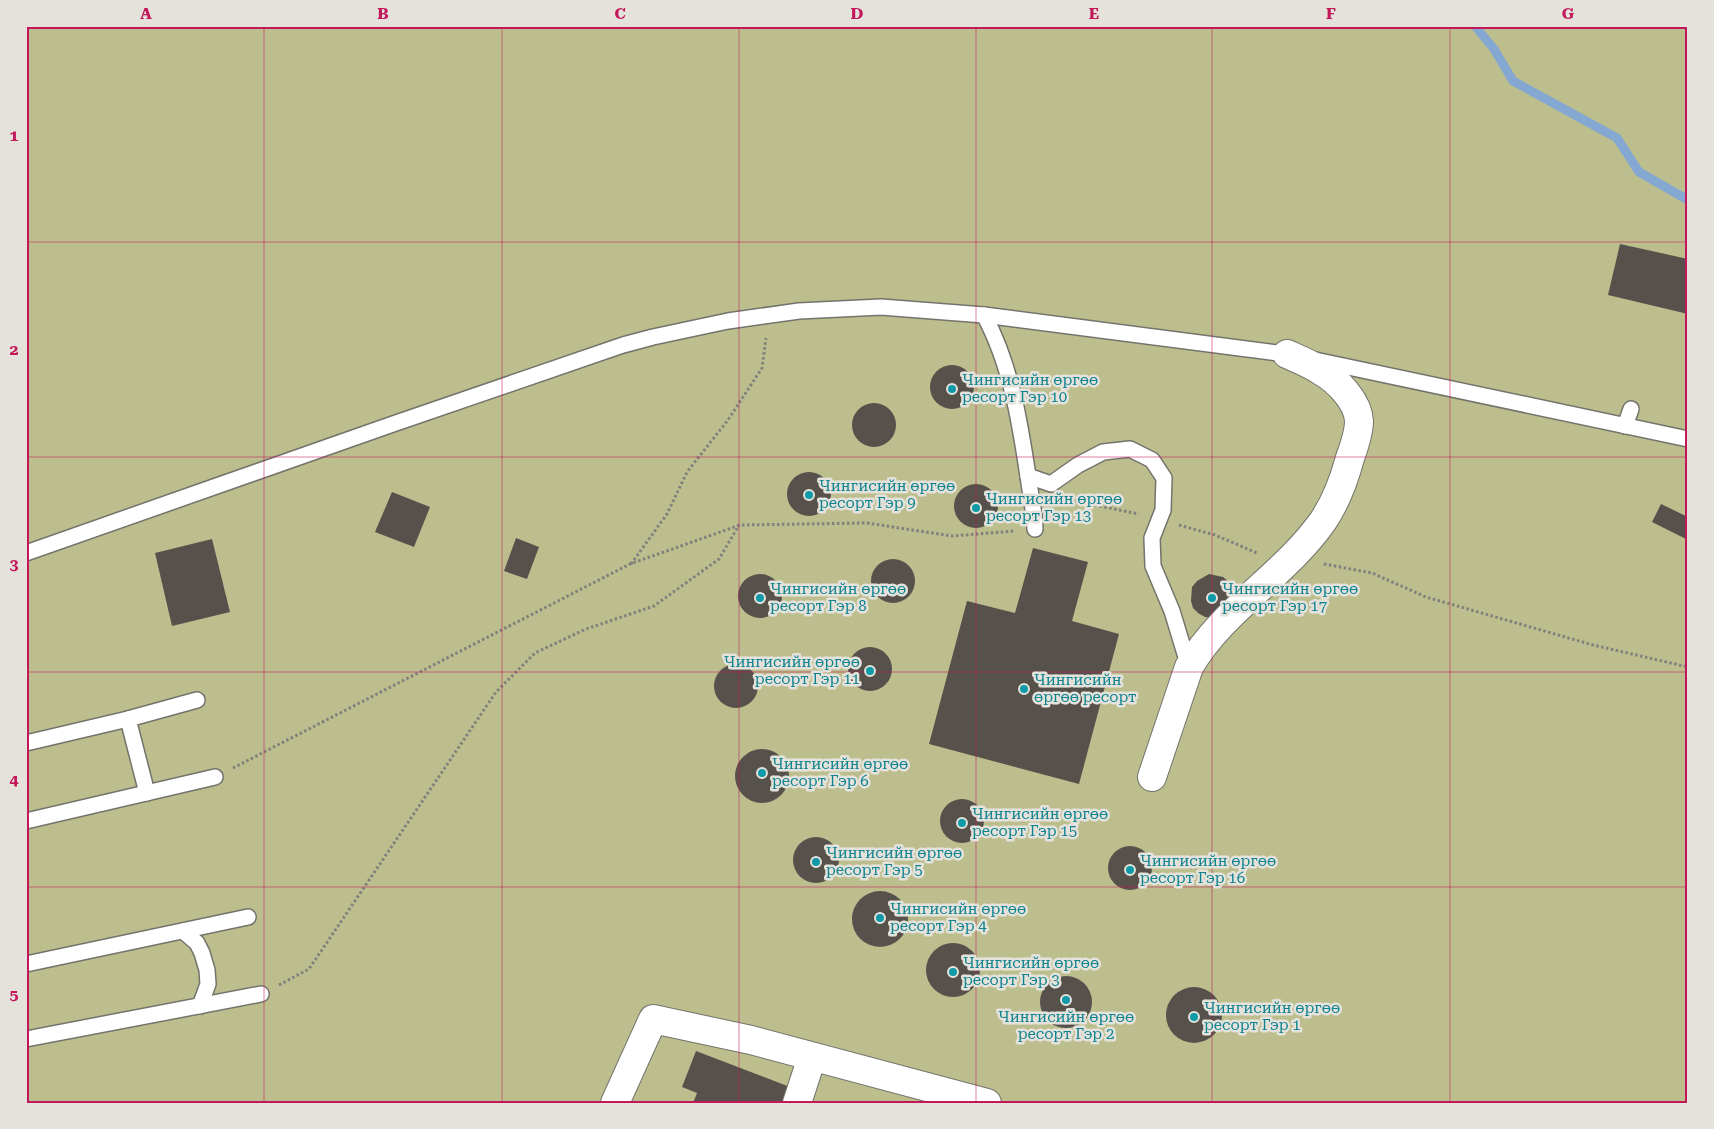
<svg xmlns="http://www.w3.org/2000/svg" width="1714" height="1129" viewBox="0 0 1714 1129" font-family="'Roboto Serif',serif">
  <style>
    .green { fill: #bcbe8e }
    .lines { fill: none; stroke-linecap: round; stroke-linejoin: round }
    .stream { stroke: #85a8d2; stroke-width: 9 }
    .building { fill: #57514c }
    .service-casing { stroke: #74736c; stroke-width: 18 }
    .minor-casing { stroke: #74736c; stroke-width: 30 }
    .path { stroke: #82807c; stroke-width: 3; stroke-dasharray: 2.5 2.5; stroke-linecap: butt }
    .service { stroke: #fff; stroke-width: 15 }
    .minor { stroke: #fff; stroke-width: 28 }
    .grid { fill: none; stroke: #c2185b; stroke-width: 1; stroke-opacity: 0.55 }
    .culture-dot { fill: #0f9aa8; stroke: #e4e2db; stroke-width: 2 }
    .labels { text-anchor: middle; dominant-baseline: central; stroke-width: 5; stroke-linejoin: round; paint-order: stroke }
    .culture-label { font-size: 15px; fill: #0d838f; stroke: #e4e2db; text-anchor: start }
    .neatline { fill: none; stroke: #c2185b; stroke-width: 2 }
    .grid-label { font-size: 16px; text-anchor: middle; font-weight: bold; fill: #c2185b }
  </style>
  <rect width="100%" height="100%" fill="#e4e2db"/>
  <!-- green -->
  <rect class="green" x="26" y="26" width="1662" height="1077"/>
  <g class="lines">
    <!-- stream -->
    <path class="stream" d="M1475,26L1494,49L1513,81L1617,138L1639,172L1688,200"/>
  </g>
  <!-- building -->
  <g class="building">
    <path d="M1620,244L1688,259V314L1608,295Z"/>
    <circle cx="952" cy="387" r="22"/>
    <circle cx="874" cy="425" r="22"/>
    <circle cx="809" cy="494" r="22"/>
    <circle cx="976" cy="506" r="22"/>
    <path d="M392,492L430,507L414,547L375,532Z"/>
    <path d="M1661,504L1688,517V540L1652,522Z"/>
    <path d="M516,538L539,547L527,579L504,571Z"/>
    <path d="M212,539L230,612L172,626L155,553Z"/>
    <path d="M1033,548L1088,562L1072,621L1119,634L1079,784L929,744L967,601L1015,613Z"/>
    <circle cx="893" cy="581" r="22"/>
    <path d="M1209,574L1223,577L1229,582L1233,588L1234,595L1212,618L1205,617L1198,613L1193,608L1191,601L1192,587L1197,581Z"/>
    <circle cx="760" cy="596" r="22"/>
    <circle cx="870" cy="669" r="22"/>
    <circle cx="736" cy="686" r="22"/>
    <circle cx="762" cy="776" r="27"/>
    <circle cx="962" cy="821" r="22"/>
    <circle cx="816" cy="860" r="23"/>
    <circle cx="1130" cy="868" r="22"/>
    <circle cx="880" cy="919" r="28"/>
    <circle cx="953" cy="970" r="27"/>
    <circle cx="1066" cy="1002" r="26"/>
    <circle cx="1194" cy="1015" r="28"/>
    <path d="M696,1051L790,1087L784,1103H693L697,1093L682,1087Z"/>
  </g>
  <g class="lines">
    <defs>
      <g id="service">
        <path d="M984,315C1017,376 1023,448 1034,515L1035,529"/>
        <path d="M1315,360L1688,439"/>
        <path d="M1625,426L1631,409"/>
        <path d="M1028,476L1051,484L1078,465L1103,452L1130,449L1152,460L1164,478L1163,510L1152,538L1153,566L1172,611L1189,667"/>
        <path d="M26,553L393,424L623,345L653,337L728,321L799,311L881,307L984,315L1293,355"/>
        <path d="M128,719L147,793"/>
        <path d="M26,743L128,719L197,700"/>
        <path d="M26,821L215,777"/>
        <path d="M183,931L197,943L202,953L207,970L208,984L200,1006"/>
        <path d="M26,964L248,917"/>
        <path d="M26,1039L261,994"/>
      </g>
      <g id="minor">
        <path d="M1152,777L1189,667C1223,609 1285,575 1323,521C1336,502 1344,480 1350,458C1354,447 1359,433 1359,421C1358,401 1337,380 1321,371C1311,364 1298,359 1287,354"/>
        <path d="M615,1103L653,1019L751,1040L987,1103"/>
        <path d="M797,1103L812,1057"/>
      </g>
    </defs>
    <!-- service casing -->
    <use href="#service" class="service-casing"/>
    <!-- minor casing -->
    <use href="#minor" class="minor-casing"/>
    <!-- path -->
    <g class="path">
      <path d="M1070,500L1139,514"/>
      <path d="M1179,525L1215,535L1257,553"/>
      <path d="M631,564L667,514L687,472L728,420L762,368L766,338"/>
      <path d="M1324,564L1372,573L1426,597L1593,645L1688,667"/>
      <path d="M233,768L630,564L740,525L867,523L952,536L1015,531"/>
      <path d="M279,985L309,969L496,692L535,653L586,629L654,606L719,559L739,525"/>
    </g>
    <!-- service -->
    <use href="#service" class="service"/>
    <!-- minor -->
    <use href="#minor" class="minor"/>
  </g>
  <!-- grid -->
  <path class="grid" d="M264,26V1103M502,26V1103M739,26V1103M976,26V1103M1212,26V1103M1450,26V1103M26,242H1688M26,457H1688M26,672H1688M26,887H1688"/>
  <!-- markers -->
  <g class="culture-dot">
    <circle cx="952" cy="389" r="5"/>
    <circle cx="809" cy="495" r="5"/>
    <circle cx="976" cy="508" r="5"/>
    <circle cx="760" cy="598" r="5"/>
    <circle cx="1212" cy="598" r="5"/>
    <circle cx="870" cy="671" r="5"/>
    <circle cx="1024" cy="689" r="5"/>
    <circle cx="762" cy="773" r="5"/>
    <circle cx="962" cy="823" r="5"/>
    <circle cx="816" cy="862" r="5"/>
    <circle cx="1130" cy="870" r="5"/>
    <circle cx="880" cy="918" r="5"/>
    <circle cx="953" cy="972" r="5"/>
    <circle cx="1066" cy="1000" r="5"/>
    <circle cx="1194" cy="1017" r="5"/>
  </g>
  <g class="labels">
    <!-- culture labels -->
    <g class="culture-label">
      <text x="962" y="380">Чингисийн өргөө<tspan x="962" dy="17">ресорт Гэр 10</tspan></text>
      <text x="819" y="486">Чингисийн өргөө<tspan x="819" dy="17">ресорт Гэр 9</tspan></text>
      <text x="986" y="499">Чингисийн өргөө<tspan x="986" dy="17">ресорт Гэр 13</tspan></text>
      <text x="770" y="589">Чингисийн өргөө<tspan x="770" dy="17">ресорт Гэр 8</tspan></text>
      <text x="1222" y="589">Чингисийн өргөө<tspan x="1222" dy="17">ресорт Гэр 17</tspan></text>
      <text x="860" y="662" text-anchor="end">Чингисийн өргөө<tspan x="860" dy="17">ресорт Гэр 11</tspan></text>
      <text x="1034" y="680">Чингисийн<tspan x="1034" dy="17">өргөө ресорт</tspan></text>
      <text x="772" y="764">Чингисийн өргөө<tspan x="772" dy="17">ресорт Гэр 6</tspan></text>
      <text x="972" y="814">Чингисийн өргөө<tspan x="972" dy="17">ресорт Гэр 15</tspan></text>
      <text x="826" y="853">Чингисийн өргөө<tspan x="826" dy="17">ресорт Гэр 5</tspan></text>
      <text x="1140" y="861">Чингисийн өргөө<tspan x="1140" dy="17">ресорт Гэр 16</tspan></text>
      <text x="890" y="909">Чингисийн өргөө<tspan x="890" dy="17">ресорт Гэр 4</tspan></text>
      <text x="963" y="963">Чингисийн өргөө<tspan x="963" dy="17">ресорт Гэр 3</tspan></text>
      <text x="1204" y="1008">Чингисийн өргөө<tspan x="1204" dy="17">ресорт Гэр 1</tspan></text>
      <text x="1066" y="1017" text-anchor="middle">Чингисийн өргөө<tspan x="1066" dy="17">ресорт Гэр 2</tspan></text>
    </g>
  </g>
  <!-- border -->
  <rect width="1714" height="1129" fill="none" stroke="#e4e2db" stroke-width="55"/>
  <rect x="28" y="28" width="1658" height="1074" class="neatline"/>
  <g class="grid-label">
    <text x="146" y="19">A</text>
    <text x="383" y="19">B</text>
    <text x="620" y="19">C</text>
    <text x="857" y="19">D</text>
    <text x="1094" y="19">E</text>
    <text x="1331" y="19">F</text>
    <text x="1568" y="19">G</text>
    <text x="14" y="141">1</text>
    <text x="14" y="355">2</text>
    <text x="14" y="570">3</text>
    <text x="14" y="785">4</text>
    <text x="14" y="1000">5</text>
  </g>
</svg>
